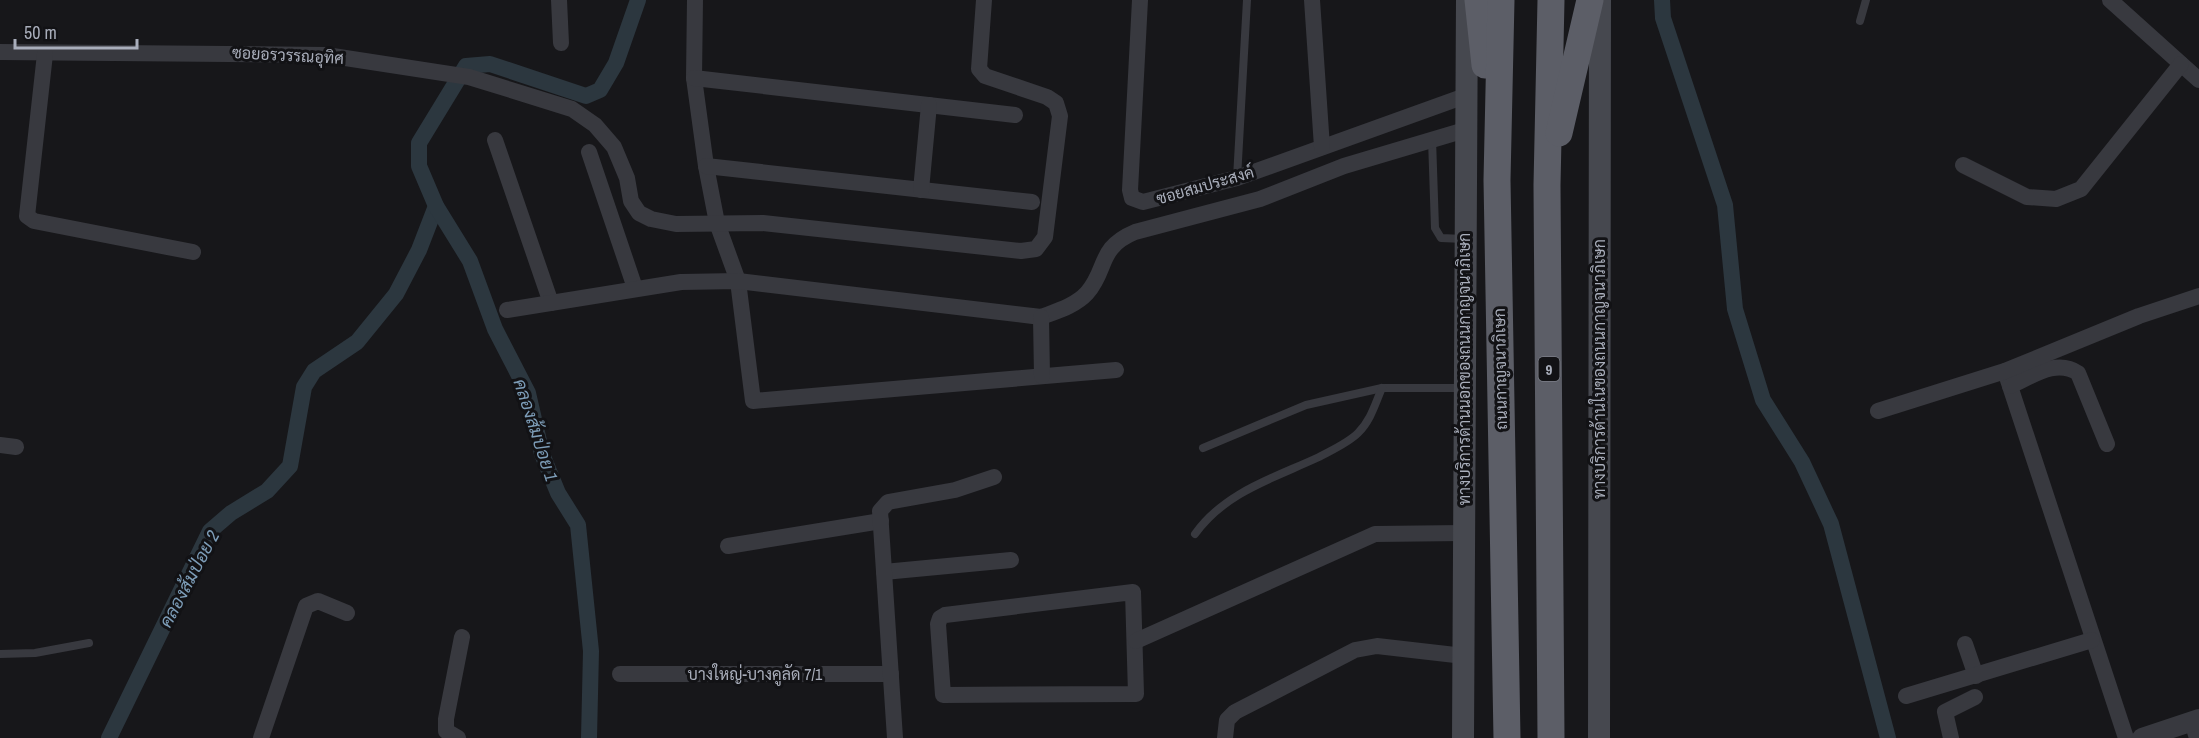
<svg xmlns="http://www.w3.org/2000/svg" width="2199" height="738" viewBox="0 0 2199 738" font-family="'Archivo Narrow',Sarabun,sans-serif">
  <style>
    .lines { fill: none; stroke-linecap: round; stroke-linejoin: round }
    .canal { stroke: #2c373f; stroke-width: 16 }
    .service { stroke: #38393f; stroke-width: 8 }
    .minor { stroke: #38393f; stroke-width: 16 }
    .tertiary { stroke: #38393f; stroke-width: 20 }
    .secondary { stroke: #46484f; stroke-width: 22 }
    .trunk { stroke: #5c5e67; stroke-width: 27 }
    .labels { text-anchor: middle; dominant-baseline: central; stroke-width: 6; stroke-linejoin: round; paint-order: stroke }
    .shield { fill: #121215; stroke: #7c7f89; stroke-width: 1.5 }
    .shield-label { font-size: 15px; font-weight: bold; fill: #a9aebb }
    .street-label { font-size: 16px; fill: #a9aebb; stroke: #121215 }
    .water-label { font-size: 18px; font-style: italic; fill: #7d9db8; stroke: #121215 }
  </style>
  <rect width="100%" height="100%" fill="#17171a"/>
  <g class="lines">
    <!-- canal -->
    <g class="canal">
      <path d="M1662,0L1663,18L1725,205L1735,309L1763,400L1802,462L1831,524L1888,738"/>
      <path d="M109,738L210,531L231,513L267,491L290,466L304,387L314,371L357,342L396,294L419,250L436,206"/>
      <path d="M589,738L591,651L578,525L558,493L542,454L528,393L495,329L470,261L436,206L419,166V143L466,66L490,64L586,96L600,90L616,63L638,0"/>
    </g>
    <!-- service -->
    <g class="service">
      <path d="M1860,21L1866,0"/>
      <path d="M1432,139L1435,228L1441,238L1464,239"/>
      <path d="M1237,178L1247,0"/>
      <path d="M1203,448L1306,405L1382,388H1463"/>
      <path d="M1195,534C1225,492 1274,478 1319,457C1332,450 1348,443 1358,433C1371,420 1375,404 1382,388"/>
      <path d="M0,654L35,653L89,643"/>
    </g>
    <!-- minor -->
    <g class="minor">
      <path d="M559,0L561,43"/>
      <path d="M695,0L694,78L706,166L717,223L738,281L753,401L1116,370"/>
      <path d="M1140,0L1130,190L1132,198L1143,202L1237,178L1465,96"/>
      <path d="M1312,0L1322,147"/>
      <path d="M2110,0L2199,80"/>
      <path d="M0,52L326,55L469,77L572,109L595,125L614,147L627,178L631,201L639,213L651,219L676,224L763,223L1021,251L1036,249L1045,237L1060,116L1056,103L1047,97L985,76L979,69L984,0"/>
      <path d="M45,54L27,216L34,221L193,252"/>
      <path d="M694,78L1015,115"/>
      <path d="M495,140L551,303"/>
      <path d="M589,152L635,288"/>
      <path d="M1963,165L2027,197L2056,199L2081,189L2181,64"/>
      <path d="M706,166L1032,202"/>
      <path d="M921,190L929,105"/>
      <path d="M507,310L681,282L738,281L1041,317C1057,311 1075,306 1087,293C1108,269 1097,248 1135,232L1260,199L1344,166L1465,130"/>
      <path d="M1041,317L1042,376"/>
      <path d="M2005,371L2126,738"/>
      <path d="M2010,386C2031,377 2056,358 2078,373L2107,444"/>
      <path d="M1878,411L2005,371L2139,316L2199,296"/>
      <path d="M0,445L16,447"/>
      <path d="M728,546L881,521"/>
      <path d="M884,572L1011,560"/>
      <path d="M1133,592L1136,694L943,695L938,624L940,618L945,615Z"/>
      <path d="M1136,641L1375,534L1463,533"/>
      <path d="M1965,644L1976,676"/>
      <path d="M620,674H891"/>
      <path d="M1906,696L2092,640"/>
      <path d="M2192,722L2197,738"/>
      <path d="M261,738L306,606L318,601L347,613"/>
      <path d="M458,738L446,731V719L462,637"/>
      <path d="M895,738L880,511L888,502L955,490L994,477"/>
      <path d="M1225,738L1227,720L1235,712L1355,650L1377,646L1464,656"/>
      <path d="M1951,738L1945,712L1975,697"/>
    </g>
    <!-- tertiary -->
    <path class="tertiary" d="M2142,738L2199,719"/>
    <!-- secondary -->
    <g class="secondary">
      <path d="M1463,738L1467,0"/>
      <path d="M1599,738L1600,0"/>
    </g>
    <!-- trunk -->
    <g class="trunk">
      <path d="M1478,0L1485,65"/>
      <path d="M1501,0L1497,180L1507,738"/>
      <path d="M1551,0L1547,185L1551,738"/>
      <path d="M1559,133L1590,0"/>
    </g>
  </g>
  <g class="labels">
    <!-- shield labels -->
    <rect class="shield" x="1538.5" y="357" width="21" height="24" rx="4.5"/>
    <g class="shield-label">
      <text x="1549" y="369">9</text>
    </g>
    <!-- street labels -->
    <g class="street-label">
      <text transform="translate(288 55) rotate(3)">ซอยอรวรรณอุทิศ</text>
      <text transform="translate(1205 185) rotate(-16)">ซอยสมประสงค์</text>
      <text transform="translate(1464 369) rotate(-90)">ทางบริการด้านนอกของถนนกาญจนาภิเษก</text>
      <text transform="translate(1500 369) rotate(-91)">ถนนกาญจนาภิเษก</text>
      <text transform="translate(1599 369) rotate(-90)">ทางบริการด้านในของถนนกาญจนาภิเษก</text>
      <text x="755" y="674">บางใหญ่-บางคูลัด 7/1</text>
    </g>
    <!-- water labels -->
    <g class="water-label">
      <text transform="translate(536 430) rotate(72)">คลองส้มป่อย 1</text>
      <text transform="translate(189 579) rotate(-62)">คลองส้มป่อย 2</text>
    </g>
  </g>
  <!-- scale -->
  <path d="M15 39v9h122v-9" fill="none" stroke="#a9aebb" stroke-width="3"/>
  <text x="24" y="39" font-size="18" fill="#a9aebb" stroke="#121215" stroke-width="4.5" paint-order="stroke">50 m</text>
</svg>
